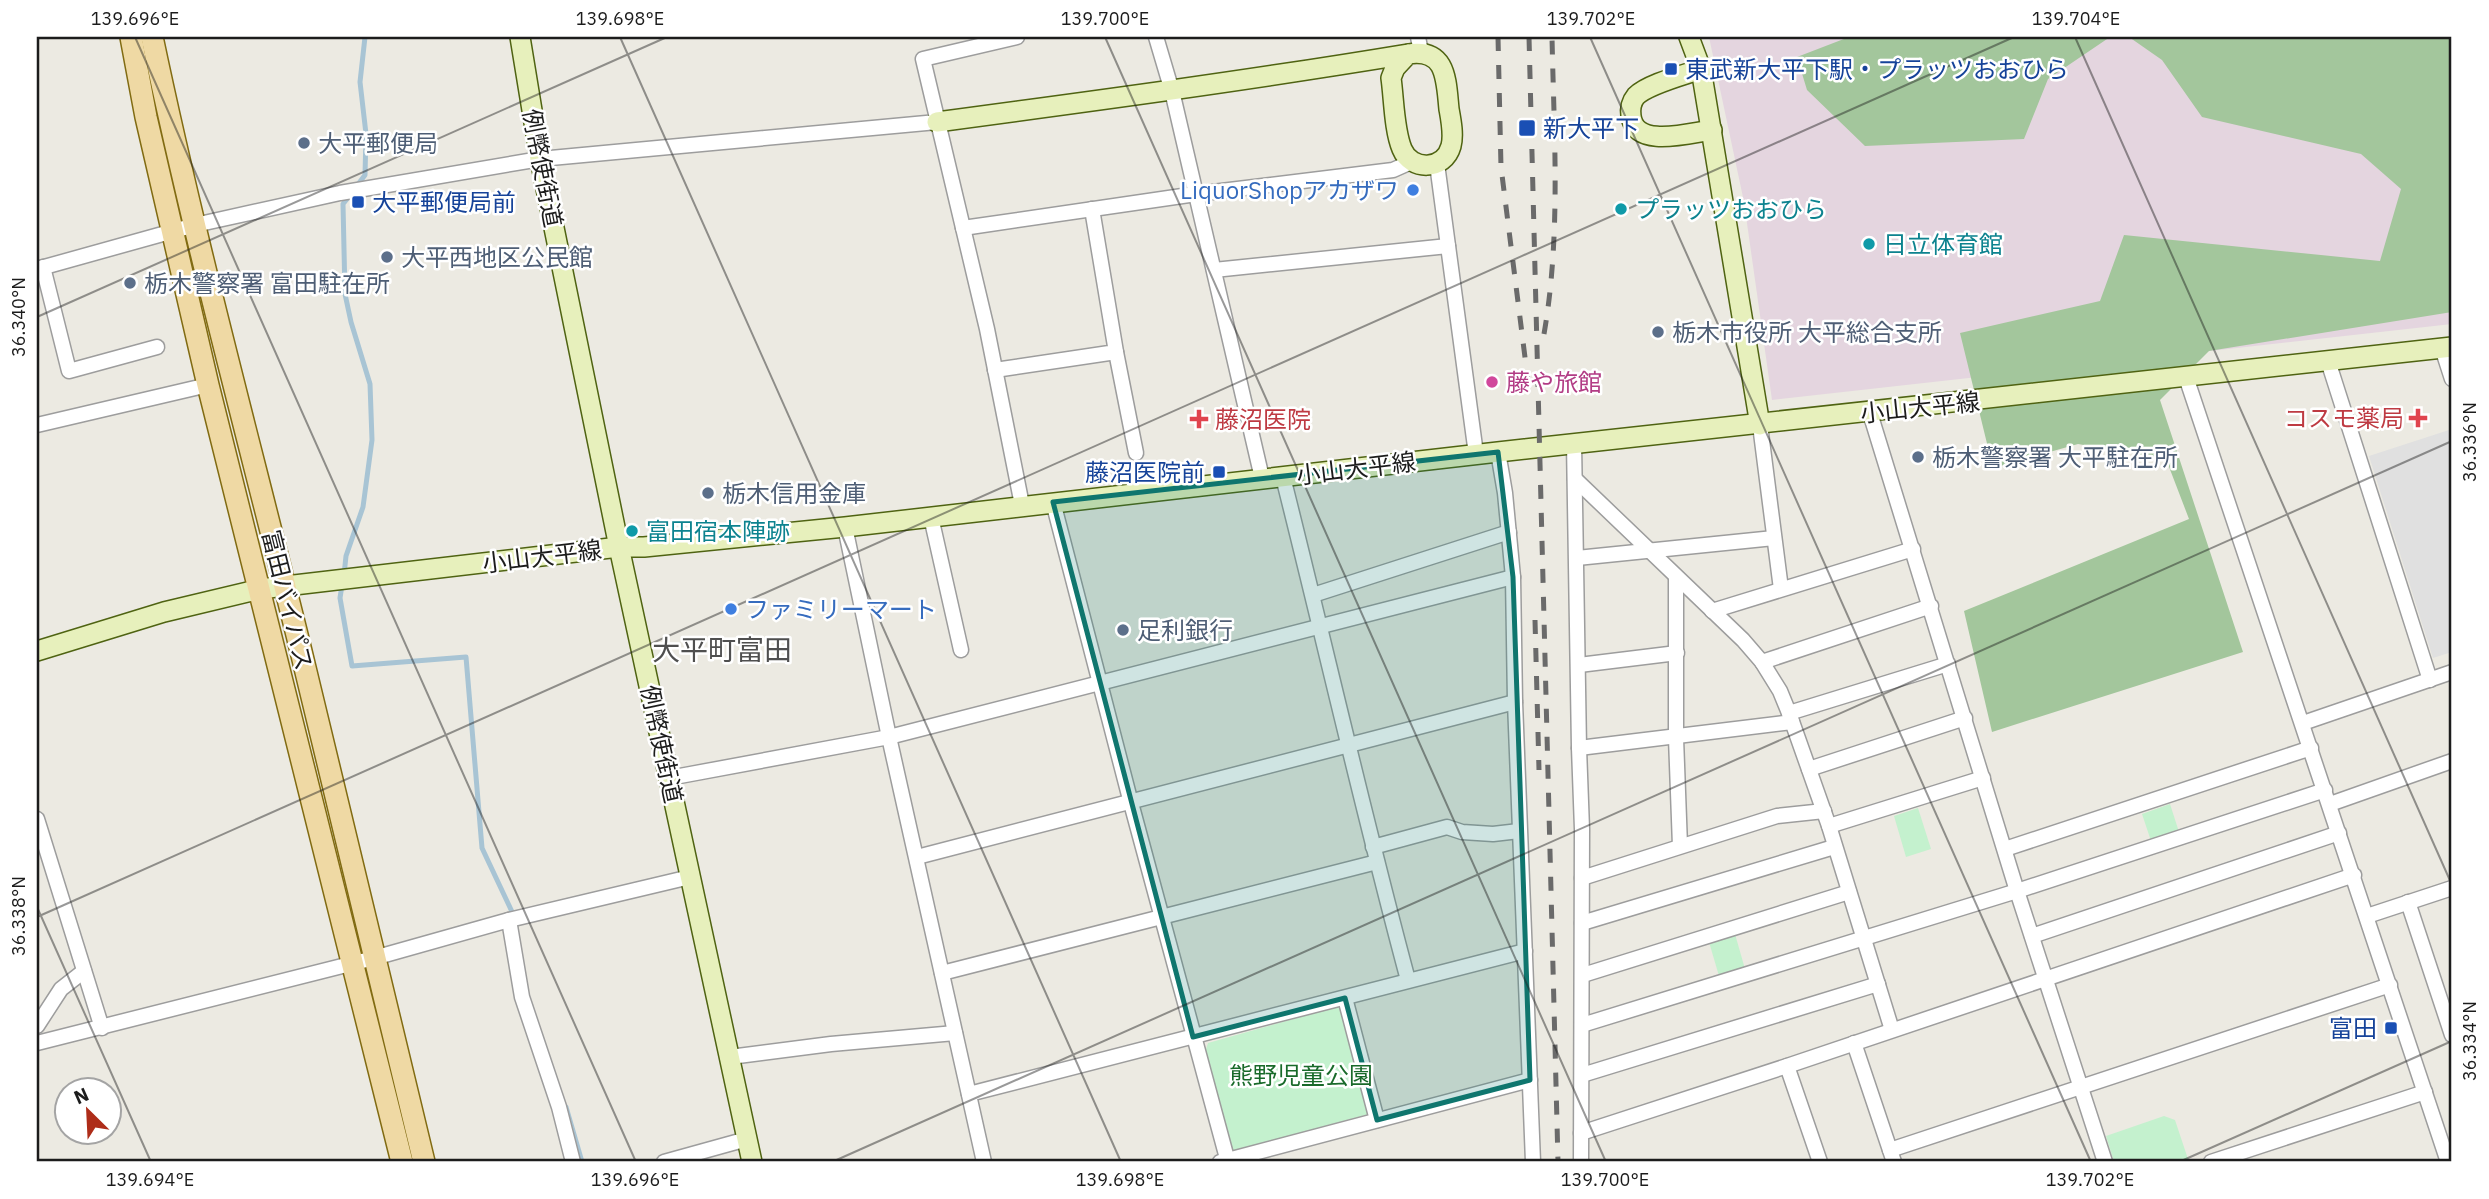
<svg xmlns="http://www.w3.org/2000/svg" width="2489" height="1199" viewBox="0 0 2489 1199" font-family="'IBM Plex Sans','Noto Sans JP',sans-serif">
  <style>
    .industrial { fill: #e4d5df }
    .forest { fill: #a3c69c }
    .park { fill: #c4f1ce }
    .parking { fill: #e0e0e0 }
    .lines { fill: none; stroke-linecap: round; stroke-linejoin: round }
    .stream { stroke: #a8c4d4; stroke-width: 5 }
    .street-casing { stroke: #9d9d9d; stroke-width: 17 }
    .secondary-casing { stroke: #4f6312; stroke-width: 22 }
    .primary-casing { stroke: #816b12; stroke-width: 24 }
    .street { stroke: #fff; stroke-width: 14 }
    .secondary { stroke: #e7f0bc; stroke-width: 19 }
    .primary { stroke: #efd9a4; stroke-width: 21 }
    .rail { stroke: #6a6a6a; stroke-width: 5; stroke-dasharray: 14 14; stroke-linecap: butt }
    .marked { fill: #0f766e; fill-opacity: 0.2; stroke: #0f766e; stroke-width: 5; stroke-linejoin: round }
    .ticks { fill: none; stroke: #1c1c1c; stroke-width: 2; stroke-opacity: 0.45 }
    .transit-dot { fill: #1a4fb4; stroke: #fff; stroke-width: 2.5 }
    .service-dot { fill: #5c6f8a; stroke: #fff; stroke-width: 2.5 }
    .shop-dot { fill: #3f7fe0; stroke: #fff; stroke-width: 2.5 }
    .culture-dot { fill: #0f9aa8; stroke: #fff; stroke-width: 2.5 }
    .hotel-dot { fill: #d1479c; stroke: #fff; stroke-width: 2.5 }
    .health-dot { fill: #e0444e; stroke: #fff; stroke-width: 2.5 }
    .labels { text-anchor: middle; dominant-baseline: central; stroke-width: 5; stroke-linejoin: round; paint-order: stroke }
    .transit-label { font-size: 24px; fill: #164399; stroke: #fff; text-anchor: start }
    .service-label { font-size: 24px; fill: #4e5e75; stroke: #fff; text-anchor: start }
    .street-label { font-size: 24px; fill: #1c1c1c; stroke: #fff }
    .shop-label { font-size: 24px; fill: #366cbe; stroke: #fff; text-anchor: end }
    .culture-label { font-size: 24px; fill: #0d838f; stroke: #fff; text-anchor: start }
    .hotel-label { font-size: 24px; fill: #b23c85; stroke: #fff; text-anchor: start }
    .health-label { font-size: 24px; fill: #be3a42; stroke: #fff; text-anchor: end }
    .park-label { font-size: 24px; fill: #196a2a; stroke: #fff }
    .quarter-label { font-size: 28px; fill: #4f4f4f; stroke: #fff }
    .neatline { fill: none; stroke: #1c1c1c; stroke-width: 2.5 }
    .ticks-label { font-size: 18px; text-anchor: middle; fill: #1c1c1c }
  </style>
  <rect width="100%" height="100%" fill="#eceae2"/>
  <!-- industrial -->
  <path class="industrial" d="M1709,37H2452V324L1772,400L1744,202Z"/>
  <!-- forest -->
  <g class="forest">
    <path d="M1849,37H2110L2048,79L2024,139L1865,146L1807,90L1797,57Z"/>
    <path d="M2129,37H2452V312L2209,351L2160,400L2243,652L1992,732L1964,611L2189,519L2166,459L2078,444L1993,468L1960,333L2100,301L2124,235L2380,261L2401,189L2361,154L2202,117L2162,60Z"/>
  </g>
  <!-- park -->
  <g class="park">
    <path d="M2170,804L2179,832L2151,841L2142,814Z"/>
    <path d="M1918,808L1931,849L1906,857L1894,816Z"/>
    <path d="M1735,934L1745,969L1719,976L1709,942Z"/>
    <path d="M1340,1006L1369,1114L1233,1151L1205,1052L1208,1043Z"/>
    <path d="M2164,1116L2175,1120L2189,1162H2114L2106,1136Z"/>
  </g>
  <!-- parking -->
  <path class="parking" d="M2452,429V652L2433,658L2369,456Z"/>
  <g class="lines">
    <!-- stream -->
    <g class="stream">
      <path d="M356,187L365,175L366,134L360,82L365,37"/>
      <path d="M344,575L346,556L363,507L372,440L370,384L351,322L345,294L343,204L350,195"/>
      <path d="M342,585L340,598L352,666L466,657L482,848L514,916"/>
      <path d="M566,1107L582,1162"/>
    </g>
    <defs>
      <g id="street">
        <path d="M1017,37L923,59L987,329L1022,505"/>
        <path d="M1156,37L1172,91L1262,478"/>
        <path d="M1418,37L1421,52"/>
        <path d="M1437,164L1476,454"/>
        <path d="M963,228L1196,194L1393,170L1411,162"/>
        <path d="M43,267L69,371L157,347"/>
        <path d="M37,269L195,225L340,193L540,159L937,122"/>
        <path d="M1214,270L1448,246"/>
        <path d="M2442,348L2452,379"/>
        <path d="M1116,352L1136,453"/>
        <path d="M2328,361L2430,680"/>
        <path d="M995,370L1116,352L1092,209"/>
        <path d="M2186,377L2448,1162"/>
        <path d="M1870,413L2017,891L2105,1162"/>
        <path d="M37,425L208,385"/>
        <path d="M1760,425L1781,589"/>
        <path d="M1574,443L1579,748L1582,829L1581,1162"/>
        <path d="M1498,452L1505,493L1513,577L1515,702L1533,1162"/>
        <path d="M1283,477C1325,644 1363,813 1408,980"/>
        <path d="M1575,479L1743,640L1762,662L1780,691L1789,713L1829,826L1892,1030"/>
        <path d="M1053,502L1131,803L1228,1162"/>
        <path d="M931,517L961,650"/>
        <path d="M845,527L889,737L984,1162"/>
        <path d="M1577,558L1774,538"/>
        <path d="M1676,578V738L1680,846"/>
        <path d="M1313,595L1509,532"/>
        <path d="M1712,611L1913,549"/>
        <path d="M1762,662L1931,606"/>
        <path d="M1579,665L1677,653"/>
        <path d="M1789,713L1948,664"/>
        <path d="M2303,723L2452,672"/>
        <path d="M1579,748L1792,722"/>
        <path d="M1809,769L1965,718"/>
        <path d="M669,778L889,737L1513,577"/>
        <path d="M2330,804L2452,761"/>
        <path d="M37,819L102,1028"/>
        <path d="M1829,826L1983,778"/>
        <path d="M1373,847L1447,827L1462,832L1493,834L1519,831"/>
        <path d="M2005,849L2311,748"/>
        <path d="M917,857L1515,702"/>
        <path d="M1582,878L1777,816L1824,811"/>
        <path d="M2408,902L2452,1035"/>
        <path d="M2367,916L2452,888"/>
        <path d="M509,920L522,997L559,1107L573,1162"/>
        <path d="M1582,923L1834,847"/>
        <path d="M2032,936L2339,833"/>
        <path d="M942,973L1377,862"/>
        <path d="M1583,975L1849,892"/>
        <path d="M1345,998L1377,1120"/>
        <path d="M1582,1025L2017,891L2325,790"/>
        <path d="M37,1026L61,989L84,971"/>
        <path d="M37,1043L374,958L509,920L690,877"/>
        <path d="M1854,1043L1894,1162"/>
        <path d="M730,1057L831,1044L955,1033"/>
        <path d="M1787,1066L1820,1162"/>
        <path d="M1582,1075L1878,984"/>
        <path d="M969,1094L1525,951"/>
        <path d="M1581,1133L1787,1066L2354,875"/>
        <path d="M1890,1150L2390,985"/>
        <path d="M664,1162L747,1139"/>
        <path d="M1220,1162L1530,1080"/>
        <path d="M2211,1162L2425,1092"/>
      </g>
      <g id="secondary">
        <path d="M520,37L540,159L619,547L752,1162"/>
        <path d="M1689,37L1701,69L1760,425"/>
        <path d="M1701,69C1684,75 1648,84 1636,96C1631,102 1630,109 1631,116C1635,149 1689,133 1712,130"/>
        <path d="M937,122C1094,101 1251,80 1408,54C1447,48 1446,80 1449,109C1451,120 1454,135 1451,146C1444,171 1411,171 1402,149C1394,130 1394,99 1391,78L1395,68L1408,54"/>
        <path d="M37,651L164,612L260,589L619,547H644L845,527L1498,452L2452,347"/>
      </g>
      <g id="primary">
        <path d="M131,37L146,117L208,385L402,1162"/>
        <path d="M152,37C195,242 250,444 300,647C342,819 382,991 424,1162"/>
      </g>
    </defs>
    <!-- street casing -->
    <use href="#street" class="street-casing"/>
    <!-- secondary casing -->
    <use href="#secondary" class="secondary-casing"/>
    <!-- primary casing -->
    <use href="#primary" class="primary-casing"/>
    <!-- street -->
    <use href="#street" class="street"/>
    <!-- secondary -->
    <use href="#secondary" class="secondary"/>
    <!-- primary -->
    <use href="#primary" class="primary"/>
    <!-- rail -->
    <g class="rail">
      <path d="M1498,37L1501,167L1530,397"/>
      <path d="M1529,37L1558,1162"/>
      <path d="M1544,334C1561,236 1554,135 1552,37"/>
      <path d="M1535,620L1539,770"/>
    </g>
  </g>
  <!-- marked area -->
  <path class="marked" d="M1498,452L1513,577L1530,1080L1377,1120L1345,998L1193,1037L1053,502Z"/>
  <!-- ticks -->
  <path class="ticks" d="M135,37L636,1162M620,37L1121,1162M1105,37L1606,1162M1590,37L2091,1162M2075,37L2452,885M37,317L667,37M37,907L151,1162M37,917L2014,37M832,1162L2452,441M2179,1162L2452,1041"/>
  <!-- markers -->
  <g class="transit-dot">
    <rect x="1664" y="62" width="14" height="14" rx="3.5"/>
    <rect x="1518" y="119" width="18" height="18" rx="3.5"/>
    <rect x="351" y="195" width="14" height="14" rx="3.5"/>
    <rect x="1212" y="465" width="14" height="14" rx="3.5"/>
    <rect x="2384" y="1021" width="14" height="14" rx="3.5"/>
  </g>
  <g class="service-dot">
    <circle cx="304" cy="143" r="7"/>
    <circle cx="387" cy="257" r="7"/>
    <circle cx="130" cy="283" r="7"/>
    <circle cx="1658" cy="332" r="7"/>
    <circle cx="1918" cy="457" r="7"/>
    <circle cx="708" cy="493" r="7"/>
    <circle cx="1123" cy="630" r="7"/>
  </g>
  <g class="shop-dot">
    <circle cx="1413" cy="190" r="7"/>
    <circle cx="731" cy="609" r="7"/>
  </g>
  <g class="culture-dot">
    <circle cx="1621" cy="209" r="7"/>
    <circle cx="1869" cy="244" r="7"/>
    <circle cx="632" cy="531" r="7"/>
  </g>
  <circle class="hotel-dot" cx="1492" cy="382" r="7"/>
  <g class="health-dot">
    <path d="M2414.5 407.5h7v7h7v7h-7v7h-7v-7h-7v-7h7z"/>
    <path d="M1195.5 408.5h7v7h7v7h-7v7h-7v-7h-7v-7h7z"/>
  </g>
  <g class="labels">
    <!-- transit labels -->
    <g class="transit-label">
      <text x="1685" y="69">東武新大平下駅・プラッツおおひら</text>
      <text x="1543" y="128">新大平下</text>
      <text x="372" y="202">大平郵便局前</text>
      <text x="1205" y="472" text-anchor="end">藤沼医院前</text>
      <text x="2377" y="1028" text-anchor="end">富田</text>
    </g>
    <!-- service labels -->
    <g class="service-label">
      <text x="318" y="143">大平郵便局</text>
      <text x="401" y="257">大平西地区公民館</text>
      <text x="144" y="283">栃木警察署 富田駐在所</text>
      <text x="1672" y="332">栃木市役所 大平総合支所</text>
      <text x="1932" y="457">栃木警察署 大平駐在所</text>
      <text x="722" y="493">栃木信用金庫</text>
      <text x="1137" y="630">足利銀行</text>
    </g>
    <!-- street labels -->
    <g class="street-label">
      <text transform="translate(543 168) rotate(79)">例幣使街道</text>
      <text transform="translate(1920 407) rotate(-6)">小山大平線</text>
      <text transform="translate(1356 468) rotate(-7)">小山大平線</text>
      <text transform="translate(542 556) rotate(-7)">小山大平線</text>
      <text transform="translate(288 600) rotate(76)">富田バイパス</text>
      <text transform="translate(662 744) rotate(78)">例幣使街道</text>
    </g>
    <!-- shop labels -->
    <g class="shop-label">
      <text x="1399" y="190">LiquorShopアカザワ</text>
      <text x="745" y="609" text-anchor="start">ファミリーマート</text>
    </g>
    <!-- culture labels -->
    <g class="culture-label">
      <text x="1635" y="209">プラッツおおひら</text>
      <text x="1883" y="244">日立体育館</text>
      <text x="646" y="531">富田宿本陣跡</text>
    </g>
    <!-- hotel labels -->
    <g class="hotel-label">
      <text x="1506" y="382">藤や旅館</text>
    </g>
    <!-- health labels -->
    <g class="health-label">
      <text x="2404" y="418">コスモ薬局</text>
      <text x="1215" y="419" text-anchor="start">藤沼医院</text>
    </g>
    <!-- park labels -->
    <g class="park-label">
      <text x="1301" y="1075">熊野児童公園</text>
    </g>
    <!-- quarter labels -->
    <g class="quarter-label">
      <text x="722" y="649">大平町富田</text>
    </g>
  </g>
  <!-- border -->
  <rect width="2489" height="1199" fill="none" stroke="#ffffff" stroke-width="77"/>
  <!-- north arrow -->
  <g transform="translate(88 1111) rotate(336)"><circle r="33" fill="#ffffff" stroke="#a4a4a4" stroke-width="2"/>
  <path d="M0-5L12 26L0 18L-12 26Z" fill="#ae2d19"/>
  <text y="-10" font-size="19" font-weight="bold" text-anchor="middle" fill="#1c1c1c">N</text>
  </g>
  <rect x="38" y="38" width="2412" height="1122" class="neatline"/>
  <g class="ticks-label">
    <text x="135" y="25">139.696°E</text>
    <text x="620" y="25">139.698°E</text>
    <text x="1105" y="25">139.700°E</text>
    <text x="1591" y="25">139.702°E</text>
    <text x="2076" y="25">139.704°E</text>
    <text transform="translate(19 317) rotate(-90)" y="6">36.340°N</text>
    <text transform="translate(2470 442) rotate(-90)" y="6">36.336°N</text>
    <text transform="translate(19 916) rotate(-90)" y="6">36.338°N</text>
    <text transform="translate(2470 1041) rotate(-90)" y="6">36.334°N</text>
    <text x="150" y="1186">139.694°E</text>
    <text x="635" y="1186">139.696°E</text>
    <text x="1120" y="1186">139.698°E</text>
    <text x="1605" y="1186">139.700°E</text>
    <text x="2090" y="1186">139.702°E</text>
  </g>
</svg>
